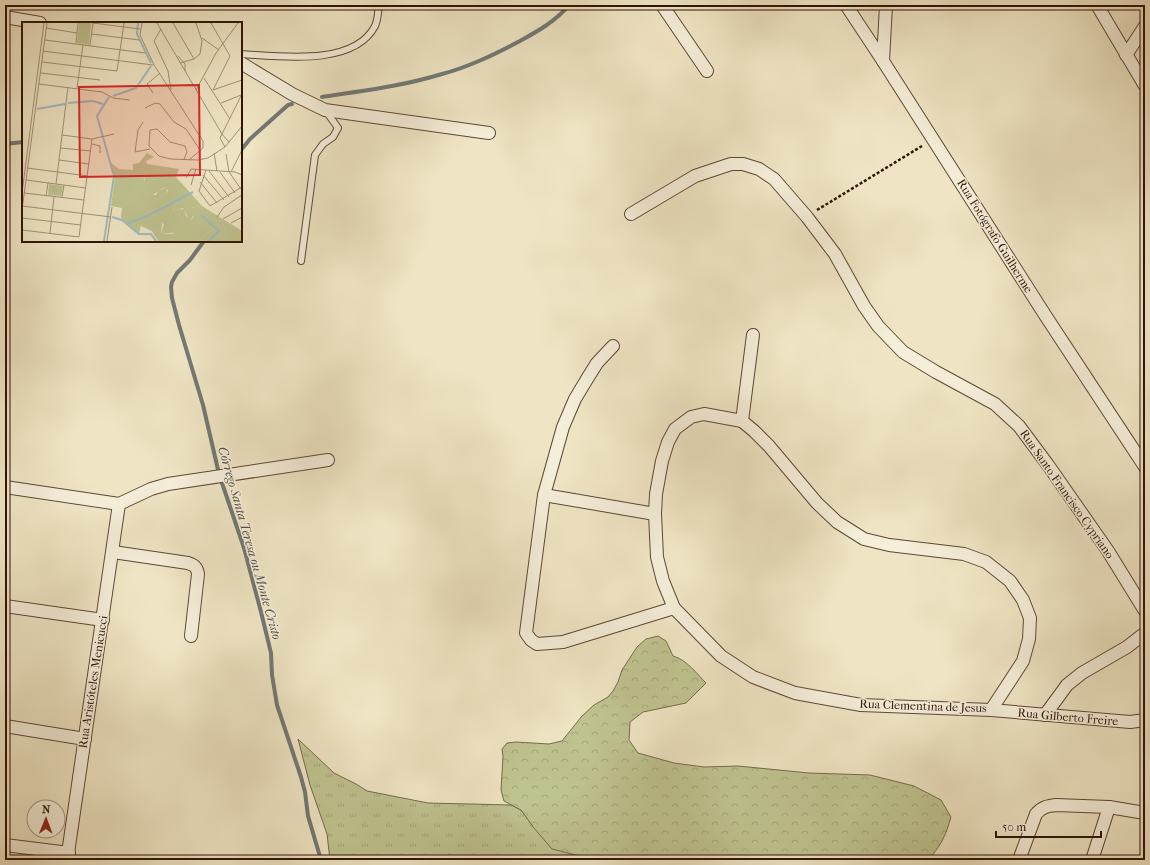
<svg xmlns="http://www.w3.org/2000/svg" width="1150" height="865" viewBox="0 0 1150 865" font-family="'IM FELL French Canon',serif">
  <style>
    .grass { fill: url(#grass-tufts); stroke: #766c4a }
    .forest { fill: url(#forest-crowns); stroke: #766c4a }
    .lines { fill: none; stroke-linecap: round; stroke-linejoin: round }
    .stream { stroke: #727975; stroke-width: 4 }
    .service-casing { stroke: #5e4835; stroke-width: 8 }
    .minor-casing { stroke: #5e4835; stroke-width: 14 }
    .path { stroke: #2e1405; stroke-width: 2.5; stroke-dasharray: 3 2; stroke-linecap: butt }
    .service { stroke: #f5eed9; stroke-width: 6 }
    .minor { stroke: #f5eed9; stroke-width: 12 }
    .labels { text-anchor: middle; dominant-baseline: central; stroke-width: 3; stroke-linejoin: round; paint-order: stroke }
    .street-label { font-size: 12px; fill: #2e1405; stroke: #f5eed9 }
    .water-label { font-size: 13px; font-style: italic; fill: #564f46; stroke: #f5eed9 }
    .inset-river { fill: none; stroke: #a0bcc0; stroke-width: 2 }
    .inset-road { fill: none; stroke: #a29178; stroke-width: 1 }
    .view { fill: #d62828; fill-opacity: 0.15; stroke: #d62828; stroke-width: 2 }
    .inset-edge { fill: none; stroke: #2e1405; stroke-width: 2 }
  </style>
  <defs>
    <pattern id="grass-tufts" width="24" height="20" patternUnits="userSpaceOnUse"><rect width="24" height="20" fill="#bfc390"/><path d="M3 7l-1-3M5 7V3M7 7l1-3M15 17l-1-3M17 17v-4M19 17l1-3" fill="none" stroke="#a4a77b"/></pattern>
    <pattern id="forest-crowns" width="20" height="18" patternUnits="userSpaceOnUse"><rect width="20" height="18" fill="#bfc390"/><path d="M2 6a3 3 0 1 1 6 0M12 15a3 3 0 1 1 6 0" fill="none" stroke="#a4a77b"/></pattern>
  </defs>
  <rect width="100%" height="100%" fill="#efe5c4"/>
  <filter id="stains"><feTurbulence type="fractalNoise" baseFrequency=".005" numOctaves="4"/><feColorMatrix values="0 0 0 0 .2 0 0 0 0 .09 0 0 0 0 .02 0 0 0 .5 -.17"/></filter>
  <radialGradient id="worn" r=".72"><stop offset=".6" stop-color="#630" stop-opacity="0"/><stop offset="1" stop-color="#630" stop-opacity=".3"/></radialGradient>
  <!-- grass -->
  <path class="grass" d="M298,739L334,773L356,784L367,791L428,803L511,805L521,810L534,828L584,857L596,860H330L327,834L310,785Z"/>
  <!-- forest -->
  <path class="forest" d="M658,636L666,641L673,656C687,660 696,673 706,683L686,703L643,712L630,722L629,740L638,753L674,763L704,767L738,766L809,773L870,775L914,786L941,800L951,817C946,835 941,846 928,860H596L552,849L534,828L521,810L504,801L501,790L503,756L502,749L507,743L516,742L549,744L562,741L582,716L594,705L608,697L613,691L618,682L622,670L637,647L646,639Z"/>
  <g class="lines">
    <!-- stream -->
    <g class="stream">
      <path d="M322,97C362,91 403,86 442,74C469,67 495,54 520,41C538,31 556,21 569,5"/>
      <path d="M5,144L23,142"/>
      <path d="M241,150L250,139L288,105L292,104"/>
      <path d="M204,241L190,260L177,273L172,282L171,287L172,298L179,325L203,405L219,474L244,548L261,612L271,653L272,675L277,705L301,777L305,792L308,816L321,860"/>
    </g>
    <defs>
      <g id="service">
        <path d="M241,54C279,56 354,67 375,26C378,20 378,11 379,5"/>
        <path d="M301,261L315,155L323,144L333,137L338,128L326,111"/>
      </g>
      <g id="minor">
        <path d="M662,5L707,71"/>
        <path d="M846,5L883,61L1045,315L1145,467"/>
        <path d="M1097,5L1145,86"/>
        <path d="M5,17L40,23"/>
        <path d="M1126,55L1145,26"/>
        <path d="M883,61L886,5"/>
        <path d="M241,63L292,94L325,110L489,133"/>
        <path d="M631,214L695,176L731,164H743L759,169L774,179L807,217L835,254L864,306L878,326L903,352L936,372L995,404L1019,426L1048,465L1108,551L1145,611"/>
        <path d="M613,346L597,363L587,379L575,399L563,427L544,495L526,633L531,640L537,644L563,642L674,608"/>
        <path d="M742,421L753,335"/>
        <path d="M5,487L119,504L151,489L168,484L328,460"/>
        <path d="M544,495L655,514"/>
        <path d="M113,552L188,563C194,565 197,567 198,574L191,636"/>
        <path d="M5,606L103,620"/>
        <path d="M991,710L1023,661L1029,639L1030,618L1023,600L1010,581L986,562L964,554L889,545L864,539L837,522L817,503L769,446L754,431L742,421L704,414L691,417L675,429L668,442L662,461L656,494L655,514L657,557L663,581L674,608L721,656L753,677L795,693L861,705L991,710L1130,722L1145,720"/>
        <path d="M1045,715L1067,685L1082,673L1127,647L1145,633"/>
        <path d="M5,726L85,739"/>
        <path d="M5,845L69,853"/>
        <path d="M67,860L119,504"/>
        <path d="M1019,860L1036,814C1042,807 1047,806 1056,805L1109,807L1145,813"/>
        <path d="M1092,860L1109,807"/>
      </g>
    </defs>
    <!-- service casing -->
    <use href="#service" class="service-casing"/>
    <!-- minor casing -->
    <use href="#minor" class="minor-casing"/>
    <!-- path -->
    <path class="path" d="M817,210L922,146"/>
    <!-- service -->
    <use href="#service" class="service"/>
    <!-- minor -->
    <use href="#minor" class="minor"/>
  </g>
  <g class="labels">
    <!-- street labels -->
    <g class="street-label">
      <text transform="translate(995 236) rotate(58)">Rua Fotógrafo Guilherme</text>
      <text transform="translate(1067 494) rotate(55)">Rua Santo Francisco Cypriano</text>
      <text transform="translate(93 682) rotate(-81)">Rua Aristóteles Menicucci</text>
      <text transform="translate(923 706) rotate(2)">Rua Clementina de Jesus</text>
      <text transform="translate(1068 717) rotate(5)">Rua Gilberto Freire</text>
    </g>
    <!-- water labels -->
    <g class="water-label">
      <text transform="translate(250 543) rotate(74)">Córrego Santa Teresa ou Monte Cristo</text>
    </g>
  </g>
  <!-- overview -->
  <g transform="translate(22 22)">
    <rect width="220" height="220" fill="#efe5c4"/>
    <path d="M89,141L97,147L112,148L122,154L124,168L127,173H134L137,168L145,166L144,172L132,179L131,192L144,182L155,180L151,188L162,187L164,194L170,197L172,195L168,192V186L180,184L220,209V219H192L193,206L176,219H166L151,211L139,212L142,202L138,200L119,203L117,212L99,196L100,186L89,184L93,155Z" fill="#bfc390"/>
    <path d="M57,1H69L67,23L55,21ZM125,131L132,135L124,139L125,142L157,147L154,155L180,184L168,186L171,196L167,197L161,186L151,189L155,180L144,182L131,192L127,191L132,179L144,172L146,168L141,166L128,175L123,166V156L111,148V142L117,141ZM27,162L41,164L39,174L26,173ZM140,200L139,212H161L166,219H136L130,209L119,204L122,201ZM193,206L196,207L192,219H176Z" fill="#bfc390"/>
    <path class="inset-river" d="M116,1L115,12L129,41M91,74L114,66L129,44M46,81L71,79L81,82M15,87L43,82M179,193L197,209L187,219M90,195L100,198L117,212H129L134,219M104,202L125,194L171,170M82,219L92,154L75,94L87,75"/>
    <path class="inset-road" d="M71,1L118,7M120,1L118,13L132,43L181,119V126L167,138M135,1L200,112L207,120M151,1L172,37M189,1L208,34L191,68M24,6L55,11M139,7L132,19L146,49L149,68M70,12L117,18M180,16L197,28M23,18L123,31M54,21L56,1M68,23L71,1M21,29L131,43M156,34L163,42V49M20,40L95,49L102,1M158,41L172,37L178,32L180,19L174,1M19,51L78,58M182,56L208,97M17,62L80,70L91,76L108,78M55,66L61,23M174,68L194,31L216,1M191,68L220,58M131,71L125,62L137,52M199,81L219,73M123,86L133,81L138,82L152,100L164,107L178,128M121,100L116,108L113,130L128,127M40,113L70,117L92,112M70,122L78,124V131M203,125L198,116L220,72M39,126L69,129M192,131L195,149M204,132L207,150L219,167M162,137L165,130L163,124L148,120L135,107L128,108L127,124L137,134L148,137L176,138L186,136L203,125L220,104M37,138L67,142M5,146L66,154M184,148L177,169L188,184L220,165M187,149L207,175M198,150L213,171M209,150L220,128M181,153L202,178M164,156L169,147L213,150L220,153M4,158L64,166M178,160L195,181M34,162L46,65M169,163L174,147M0,171L22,1M2,171L62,178M24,174L26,161M40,175L42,163M0,184L89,195M0,188L25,1M195,195L202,185L220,173M0,196L59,203M201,197L220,186M209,201L220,195M0,208L57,215L70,117M28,211L32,175M85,219L90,185"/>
    <path class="view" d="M177,63L178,153L58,155L57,65Z"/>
    <rect width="220" height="220" class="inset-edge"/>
  </g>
  <!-- margin -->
  <rect width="1150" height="865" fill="none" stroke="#efe5c4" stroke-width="20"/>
  <rect x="6" y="6" width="1138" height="853" fill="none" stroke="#2e1405" stroke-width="2"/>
  <rect x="10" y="10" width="1130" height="845" fill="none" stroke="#2e1405"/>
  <!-- north arrow -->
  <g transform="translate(46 819) rotate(1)"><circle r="19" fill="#f5eed9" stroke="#a59784"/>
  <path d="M0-3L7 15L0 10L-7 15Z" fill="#8f2418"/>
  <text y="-6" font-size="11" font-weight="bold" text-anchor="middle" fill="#2e1405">N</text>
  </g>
  <!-- scale -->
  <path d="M996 831v6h105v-6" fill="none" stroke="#2e1405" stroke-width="2"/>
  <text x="1002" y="831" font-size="12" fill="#2e1405" stroke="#f5eed9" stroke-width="3" paint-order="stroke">50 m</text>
  <rect width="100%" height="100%" filter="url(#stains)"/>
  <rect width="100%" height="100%" fill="url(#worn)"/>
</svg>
